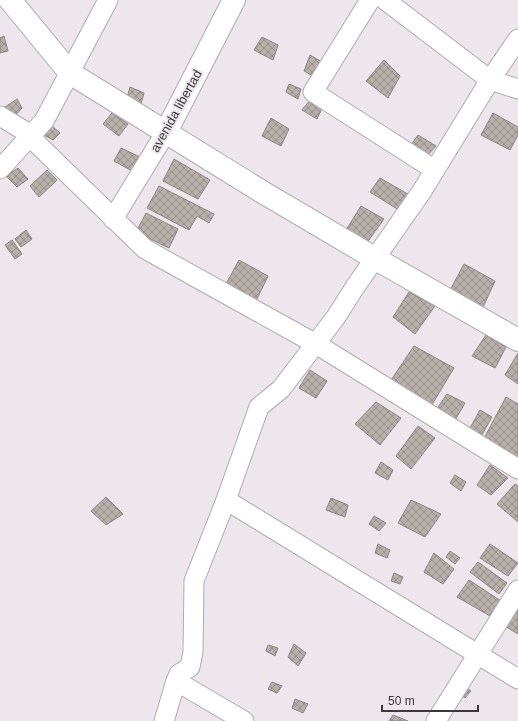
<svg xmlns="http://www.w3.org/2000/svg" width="518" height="721" viewBox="0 0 518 721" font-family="Helvetica,sans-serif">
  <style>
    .building { fill: url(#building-cross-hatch); stroke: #8e8781 }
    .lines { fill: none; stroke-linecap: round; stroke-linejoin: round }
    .minor-casing { stroke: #b1aab1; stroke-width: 21 }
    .major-casing { stroke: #b1aab1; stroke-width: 24 }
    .minor { stroke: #fff; stroke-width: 19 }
    .major { stroke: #fff; stroke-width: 22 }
    .labels { text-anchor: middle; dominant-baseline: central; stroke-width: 4; stroke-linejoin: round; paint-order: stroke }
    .street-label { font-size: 13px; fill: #3c393c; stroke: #ede6ed }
  </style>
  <defs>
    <pattern id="building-cross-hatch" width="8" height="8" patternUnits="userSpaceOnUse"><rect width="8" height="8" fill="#b7b0aa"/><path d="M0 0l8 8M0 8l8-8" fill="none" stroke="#96908c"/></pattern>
  </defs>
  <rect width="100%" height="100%" fill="#ede6ed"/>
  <!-- building -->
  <g class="building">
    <path d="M4,36L8,51L0,53V38Z"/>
    <path d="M262,37L278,45L273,60L254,50Z"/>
    <path d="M310,55L322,62L315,77L304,71Z"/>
    <path d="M384,60L400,76L388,98L366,81Z"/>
    <path d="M289,84L301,89L298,99L286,92Z"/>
    <path d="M130,87L144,93L141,104L127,98Z"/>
    <path d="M17,99L22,108L15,116L2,109Z"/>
    <path d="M311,99L323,106L317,119L302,110Z"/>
    <path d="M112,113L128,124L119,136L103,124Z"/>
    <path d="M493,113L518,127V135L510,150L481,135Z"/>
    <path d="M271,118L289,129L281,146L262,136Z"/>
    <path d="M51,125L60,133L53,140L44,135Z"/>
    <path d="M418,135L436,146L426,157L410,146Z"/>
    <path d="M121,148L140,157L134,172L114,161Z"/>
    <path d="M174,159L210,180L198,199L163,181Z"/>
    <path d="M18,168L28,179L17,187L6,176Z"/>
    <path d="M47,170L57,180L39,197L30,186Z"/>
    <path d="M380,178L413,197L402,212L370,192Z"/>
    <path d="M159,186L214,214L209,223L197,216L189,230L147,208Z"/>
    <path d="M361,206L384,219L361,251L341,238Z"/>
    <path d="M146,213L178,229L169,248L136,232Z"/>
    <path d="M26,230L32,239L21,247L15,239Z"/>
    <path d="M12,240L22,254L15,259L5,245Z"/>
    <path d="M239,260L268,276L256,301L226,284Z"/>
    <path d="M464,264L495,281L479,316L446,298Z"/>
    <path d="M409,292L435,306L415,334L393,317Z"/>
    <path d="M486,335L506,347L495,368L472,356Z"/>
    <path d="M414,346L454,368L427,413L385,389Z"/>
    <path d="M518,353V384L505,375Z"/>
    <path d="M310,370L327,381L316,398L299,388Z"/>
    <path d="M447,394L465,403L451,427L432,416Z"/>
    <path d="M506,397L518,404V463L481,444Z"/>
    <path d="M376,402L401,418L380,445L355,424Z"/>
    <path d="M480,410L492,417L478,442L466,435Z"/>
    <path d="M418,426L435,438L411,469L396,456Z"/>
    <path d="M381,462L393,470L388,480L375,473Z"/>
    <path d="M490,465L508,478L491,495L477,485Z"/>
    <path d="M455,475L466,482L461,491L450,483Z"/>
    <path d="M515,484L518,486V522L497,504Z"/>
    <path d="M106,497L123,514L106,525L91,511Z"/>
    <path d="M331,498L348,505L345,517L326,510Z"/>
    <path d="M411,500L441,514L425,537L398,523Z"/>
    <path d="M374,516L386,523L379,531L369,524Z"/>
    <path d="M378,544L390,550L387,558L375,553Z"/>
    <path d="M490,544L518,563L508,576L480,558Z"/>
    <path d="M450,551L460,558L455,564L446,557Z"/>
    <path d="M434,553L454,569L443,584L424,572Z"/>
    <path d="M478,562L507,583L499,594L470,572Z"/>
    <path d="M394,573L403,577L400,584L391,581Z"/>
    <path d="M469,580L501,601L490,616L457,597Z"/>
    <path d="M518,607V634L498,622Z"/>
    <path d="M294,644L306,653L298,666L288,657Z"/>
    <path d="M268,645L278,648L275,656L266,651Z"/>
    <path d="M272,682L282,686L277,693L268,689Z"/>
    <path d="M461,683L471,691L465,698L456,692Z"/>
    <path d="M295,699L308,704L303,713L292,708Z"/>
    <path d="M393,715L408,721H389Z"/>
  </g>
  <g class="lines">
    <defs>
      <g id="minor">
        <path d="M370,0L313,92L435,170"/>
        <path d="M385,0L490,80L518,89"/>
        <path d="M0,116L23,130L145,249L316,344L518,469"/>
        <path d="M0,169L44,121L108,0"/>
        <path d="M113,219L166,132"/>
        <path d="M226,500L518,679"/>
        <path d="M176,681L244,721"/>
        <path d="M164,721L176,681L179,674L190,667L193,652L194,581L226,500L259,407L281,389L336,317L355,287L422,191L490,80L518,39"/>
        <path d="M436,721L518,590"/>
      </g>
      <g id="major">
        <path d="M10,0L70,73L264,193L376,259L518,340"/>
        <path d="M166,132L234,0"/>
      </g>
    </defs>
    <!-- minor casing -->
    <use href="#minor" class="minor-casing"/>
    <!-- major casing -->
    <use href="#major" class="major-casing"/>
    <!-- minor -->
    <use href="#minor" class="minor"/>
    <!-- major -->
    <use href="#major" class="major"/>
  </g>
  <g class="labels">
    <!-- street labels -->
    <g class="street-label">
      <text transform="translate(176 111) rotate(-61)">avenida libertad</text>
    </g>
  </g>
  <!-- scale -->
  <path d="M382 705v6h96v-6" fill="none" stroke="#3c393c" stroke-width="2"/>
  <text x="388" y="705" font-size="12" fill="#3c393c" stroke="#ede6ed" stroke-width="3" paint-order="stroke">50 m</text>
</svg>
